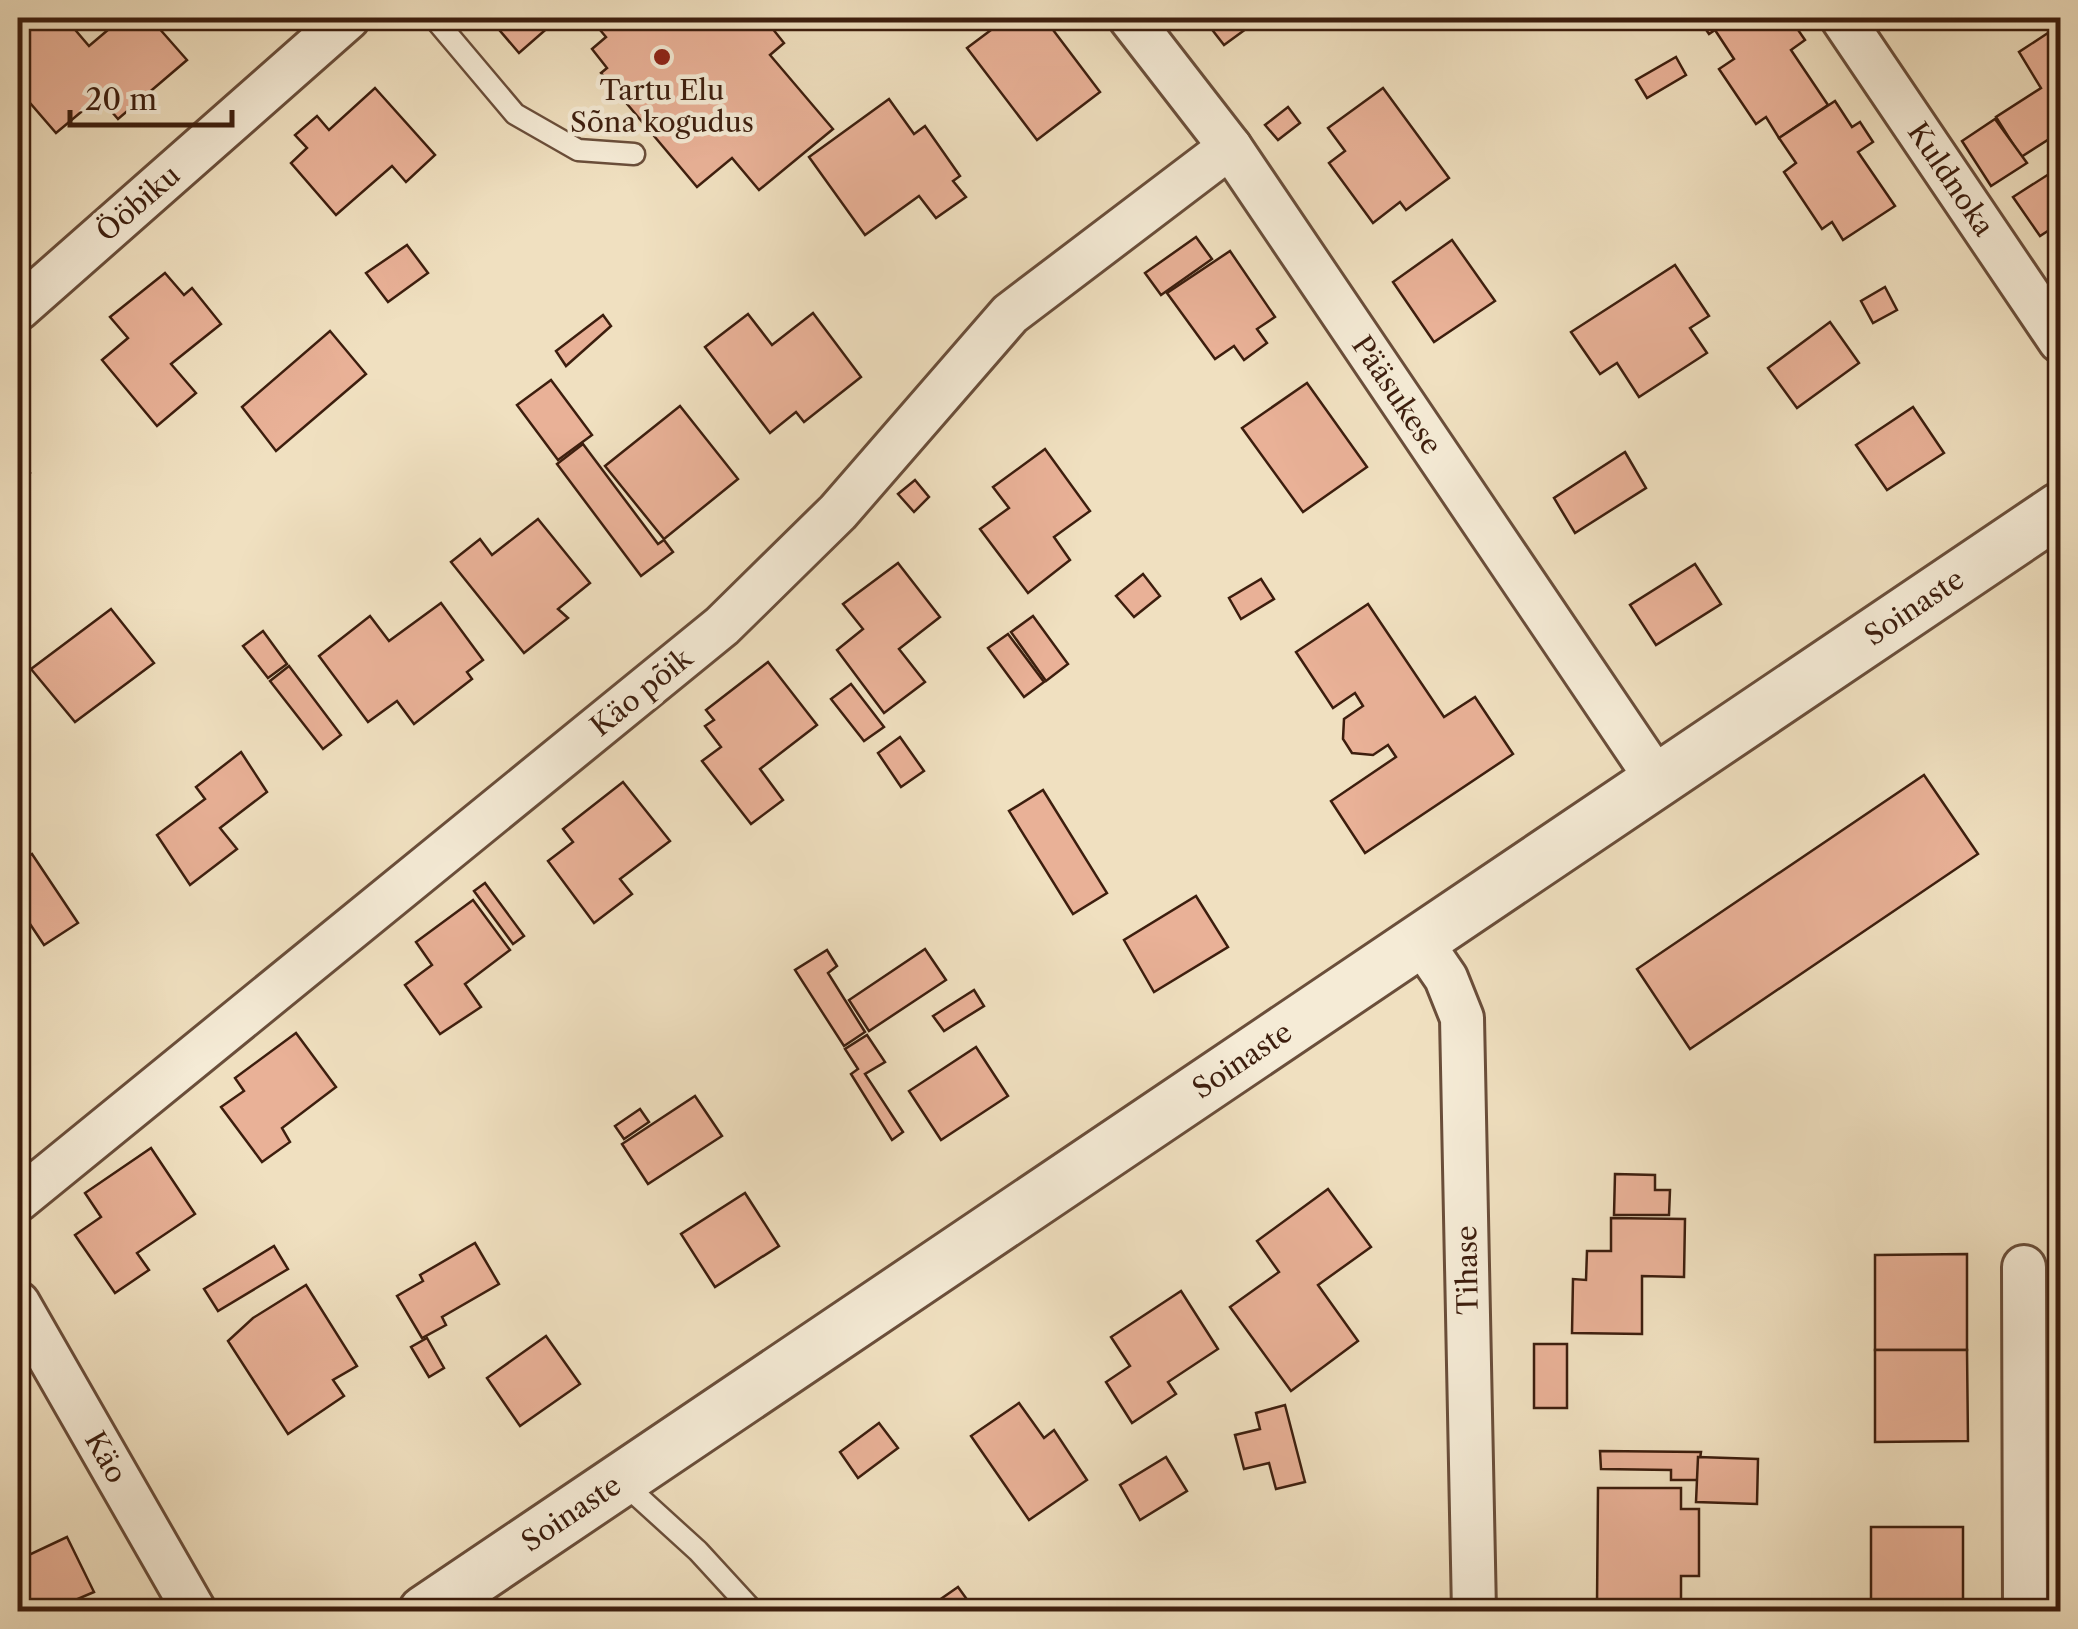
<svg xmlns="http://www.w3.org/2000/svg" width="2078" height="1629" viewBox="0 0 2078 1629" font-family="'Libre Caslon Text',serif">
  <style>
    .building { fill: #e9b197; stroke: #3d1e0e; stroke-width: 2.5 }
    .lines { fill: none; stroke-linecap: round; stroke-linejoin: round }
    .service-casing { stroke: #6a4e3a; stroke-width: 25 }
    .minor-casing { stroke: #6a4e3a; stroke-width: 48 }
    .tertiary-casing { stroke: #6a4e3a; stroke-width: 58 }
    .service { stroke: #f5ebd6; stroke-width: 20 }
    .minor { stroke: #f5ebd6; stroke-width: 42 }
    .tertiary { stroke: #f5ebd6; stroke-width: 52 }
    .poi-dot { fill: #8f2418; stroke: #f5ebd6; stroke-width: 4 }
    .labels { text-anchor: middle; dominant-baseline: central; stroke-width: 9; stroke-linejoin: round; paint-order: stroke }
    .poi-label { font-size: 28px; fill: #3d1e0e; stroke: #f5ebd6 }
    .street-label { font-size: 28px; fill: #3d1e0e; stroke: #f5ebd6 }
  </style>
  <rect width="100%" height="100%" fill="#f0e0c0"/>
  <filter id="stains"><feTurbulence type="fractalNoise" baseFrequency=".002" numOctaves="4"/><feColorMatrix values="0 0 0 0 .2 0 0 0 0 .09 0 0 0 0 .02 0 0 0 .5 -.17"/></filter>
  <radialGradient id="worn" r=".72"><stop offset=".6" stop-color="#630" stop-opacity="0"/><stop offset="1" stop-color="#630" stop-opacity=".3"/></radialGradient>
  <!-- building -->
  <g class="building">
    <path d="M18,18H65L89,46L109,29L100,18H150L187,60L118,119L99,97L56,133L18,89Z"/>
    <path d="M489,18H559L519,53Z"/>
    <path d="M590,18H739L743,22L748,18H764L784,43L770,55L833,129L759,190L732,158L697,187L601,73L607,68L592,49L606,37Z"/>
    <path d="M1007,18H1044L1100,92L1037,140L967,48Z"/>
    <path d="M1203,18H1261L1224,45Z"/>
    <path d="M1698,18H1733L1709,34Z"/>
    <path d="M1733,18H1782L1786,24L1792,21L1805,40L1791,50L1828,105L1779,138L1766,117L1756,124L1719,69L1734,59L1715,30Z"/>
    <path d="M2060,25V132L2021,157L1996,117L2041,88L2019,52Z"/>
    <path d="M1676,57L1686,75L1647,98L1636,80Z"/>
    <path d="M375,88L435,155L406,182L392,166L336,215L291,163L307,148L295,135L317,116L329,130Z"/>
    <path d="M1383,88L1449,178L1406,210L1400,202L1373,223L1329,163L1345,151L1328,128Z"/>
    <path d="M889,99L914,134L925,126L960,176L953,181L966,197L936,218L919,196L865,235L809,157Z"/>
    <path d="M1835,101L1852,127L1860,122L1873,142L1858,152L1895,206L1843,240L1832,222L1822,229L1784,172L1796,163L1779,138Z"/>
    <path d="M1288,107L1300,123L1278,140L1265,125Z"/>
    <path d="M1995,119L2027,163L1991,186L1962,141Z"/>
    <path d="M2060,167V223L2040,236L2013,197Z"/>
    <path d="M1196,237L1212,259L1161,295L1145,273Z"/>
    <path d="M1452,240L1495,301L1434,342L1393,282Z"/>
    <path d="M407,245L428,273L388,302L366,273Z"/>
    <path d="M1230,251L1275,317L1257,329L1267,343L1244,360L1234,346L1215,359L1167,293Z"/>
    <path d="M1675,265L1709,316L1690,328L1707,353L1639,397L1617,363L1600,374L1571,332Z"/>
    <path d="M165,273L184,295L192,288L221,324L171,364L196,393L157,426L102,360L128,338L110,317Z"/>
    <path d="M1885,287L1897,310L1873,323L1861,301Z"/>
    <path d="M813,313L861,377L804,422L796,412L770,433L705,347L748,314L772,345Z"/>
    <path d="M603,315L611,326L566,366L556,351Z"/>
    <path d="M1830,322L1859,363L1797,408L1768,368Z"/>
    <path d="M330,331L366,374L276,451L242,407Z"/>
    <path d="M551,380L592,435L558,460L517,405Z"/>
    <path d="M1307,383L1367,467L1303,512L1242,428Z"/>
    <path d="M680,406L738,479L664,539L605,466Z"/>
    <path d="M1913,407L1944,453L1887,490L1856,445Z"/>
    <path d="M583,444L658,544L664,540L673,552L641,576L557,464Z"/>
    <path d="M1045,449L1090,511L1054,537L1070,560L1028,593L980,529L1009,508L993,487Z"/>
    <path d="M1625,452L1646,488L1575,533L1554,498Z"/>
    <path d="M18,459L30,473L18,484Z"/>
    <path d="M915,480L929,497L914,512L898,494Z"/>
    <path d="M538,519L590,583L558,609L568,618L524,653L451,562L480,539L492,555Z"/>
    <path d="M898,563L940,617L899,649L925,682L884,713L837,650L863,629L843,604Z"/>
    <path d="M1695,564L1721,604L1656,645L1630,605Z"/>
    <path d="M1143,574L1160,596L1134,617L1116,596Z"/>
    <path d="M1261,579L1274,599L1241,619L1229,598Z"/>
    <path d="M18,596L29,611L18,620Z"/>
    <path d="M441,603L483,660L467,672L472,679L414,724L397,701L368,722L319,656L370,616L389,641Z"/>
    <path d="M1368,604L1444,717L1475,697L1513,754L1365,853L1331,801L1396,757L1388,745L1373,755L1352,753L1343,739L1344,719L1363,706L1355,693L1333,708L1296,652Z"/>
    <path d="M111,609L154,663L75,722L31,669Z"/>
    <path d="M1033,616L1068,664L1046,681L1011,632Z"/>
    <path d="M263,631L287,664L268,678L243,646Z"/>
    <path d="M1008,634L1044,682L1024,697L988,648Z"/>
    <path d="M768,662L817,725L760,769L783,800L751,824L702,761L721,747L705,726L714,720L706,710Z"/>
    <path d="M289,666L341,735L323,749L270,681Z"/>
    <path d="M851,684L884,727L864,741L831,699Z"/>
    <path d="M900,737L924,771L901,787L878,753Z"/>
    <path d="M241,752L267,792L220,828L237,849L190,885L157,835L205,799L196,787Z"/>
    <path d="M1924,775L1978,854L1690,1049L1637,969Z"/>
    <path d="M623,782L670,841L620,879L632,894L594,923L548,861L573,842L563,829Z"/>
    <path d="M1043,790L1107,893L1073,914L1009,811Z"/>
    <path d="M32,854L78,923L44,945L18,906V863Z"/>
    <path d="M485,883L524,936L513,944L474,891Z"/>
    <path d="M1196,896L1228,947L1154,992L1124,940Z"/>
    <path d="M473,900L510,950L465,984L481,1007L440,1034L405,985L432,965L416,942Z"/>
    <path d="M925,949L946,980L869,1031L849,1000Z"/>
    <path d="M827,950L837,966L828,973L865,1032L844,1046L795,970Z"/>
    <path d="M974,990L984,1006L944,1031L933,1016Z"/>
    <path d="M296,1033L336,1087L282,1128L290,1142L262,1162L221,1107L244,1091L235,1078Z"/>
    <path d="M867,1035L885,1062L865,1074L903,1132L892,1140L851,1074L858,1069L845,1049Z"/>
    <path d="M976,1047L1008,1096L941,1140L909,1091Z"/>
    <path d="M695,1096L722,1136L648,1184L622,1144Z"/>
    <path d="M640,1109L649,1122L624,1139L615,1126Z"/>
    <path d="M151,1148L195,1214L137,1253L149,1270L115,1293L75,1235L101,1217L85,1193Z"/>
    <path d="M1615,1174L1655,1175V1190H1670L1669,1215H1614Z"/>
    <path d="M1328,1189L1371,1247L1318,1285L1358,1341L1291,1391L1230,1307L1279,1272L1257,1241Z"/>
    <path d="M745,1193L779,1246L715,1287L681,1234Z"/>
    <path d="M1611,1218L1685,1219L1684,1277L1642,1276V1334L1572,1333L1573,1279L1586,1280L1587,1251H1611Z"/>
    <path d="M475,1243L499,1284L442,1317L446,1325L422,1338L397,1296L423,1281L420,1275Z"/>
    <path d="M274,1246L288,1269L218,1311L204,1289Z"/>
    <path d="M1967,1254V1350H1875V1255Z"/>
    <path d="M306,1285L357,1366L333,1380L344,1396L288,1434L228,1341L253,1318Z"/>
    <path d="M1181,1291L1218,1349L1168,1382L1176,1394L1132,1423L1106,1382L1130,1366L1111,1337Z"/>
    <path d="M546,1336L580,1384L520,1426L487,1378Z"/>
    <path d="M427,1338L444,1368L429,1377L411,1347Z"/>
    <rect x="1534" y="1344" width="33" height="64"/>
    <path d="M1875,1350H1967L1968,1441L1875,1442Z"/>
    <path d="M1019,1403L1044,1438L1054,1430L1087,1480L1029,1520L971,1436Z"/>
    <path d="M1285,1405L1305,1482L1276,1489L1269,1463L1244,1469L1235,1435L1260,1429L1256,1413Z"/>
    <path d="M879,1423L898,1448L858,1478L840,1452Z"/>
    <path d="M1600,1451L1701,1452L1697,1480H1671V1470L1601,1469Z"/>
    <path d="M1166,1457L1187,1491L1140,1520L1120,1485Z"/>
    <path d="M1698,1457L1758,1459L1757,1504L1696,1502Z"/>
    <path d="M1598,1488H1681V1509H1699V1576H1681V1610H1609L1610,1604H1597Z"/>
    <rect x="1871" y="1527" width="92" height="85"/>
    <path d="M67,1537L94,1592L75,1600L80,1608L73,1612H18V1560Z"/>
    <path d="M958,1587L976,1612H922Z"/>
  </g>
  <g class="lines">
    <defs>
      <g id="service">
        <path d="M434,18L515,114L578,150L634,154"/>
        <path d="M621,1481L698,1551L754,1612"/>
      </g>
      <g id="minor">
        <path d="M1130,18L1230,147L1656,778"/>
        <path d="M1842,18L2060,341"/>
        <path d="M18,309L348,18"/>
        <path d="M1420,940L1446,978L1462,1018L1474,1612"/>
        <path d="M18,1200L722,626L838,512L1010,314L1230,147"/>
        <path d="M2024,1267L2025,1612"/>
        <path d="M18,1303L195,1612"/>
      </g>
      <path id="tertiary" d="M425,1612L2060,509"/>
    </defs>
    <!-- service casing -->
    <use href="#service" class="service-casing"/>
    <!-- minor casing -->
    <use href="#minor" class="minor-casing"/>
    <!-- tertiary casing -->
    <use href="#tertiary" class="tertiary-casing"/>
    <!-- service -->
    <use href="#service" class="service"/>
    <!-- minor -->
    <use href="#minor" class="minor"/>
    <!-- tertiary -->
    <use href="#tertiary" class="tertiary"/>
  </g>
  <!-- markers -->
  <circle class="poi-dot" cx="662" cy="57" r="10"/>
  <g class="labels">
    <!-- poi labels -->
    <g class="poi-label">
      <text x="662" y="90">Tartu Elu<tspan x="662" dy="32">Sõna kogudus</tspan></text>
    </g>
    <!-- street labels -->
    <g class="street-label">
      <text transform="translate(1951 179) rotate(56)">Kuldnoka</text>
      <text transform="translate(138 203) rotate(-41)">Ööbiku</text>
      <text transform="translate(1397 395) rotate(56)">Pääsukese</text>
      <text transform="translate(1914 607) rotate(-34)">Soinaste</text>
      <text transform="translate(641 692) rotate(-39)">Käo põik</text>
      <text transform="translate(1242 1060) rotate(-34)">Soinaste</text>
      <text transform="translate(1467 1270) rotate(-91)">Tihase</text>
      <text transform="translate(106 1457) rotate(60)">Käo</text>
      <text transform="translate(571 1513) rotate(-34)">Soinaste</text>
    </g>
  </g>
  <!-- margin -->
  <rect width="2078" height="1629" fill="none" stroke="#f0e0c0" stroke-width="60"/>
  <rect x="20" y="20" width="2038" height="1589" fill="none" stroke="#3d1e0e" stroke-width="5"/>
  <rect x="30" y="30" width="2018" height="1569" fill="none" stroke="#3d1e0e" stroke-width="2.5"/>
  <!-- scale -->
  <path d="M70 110v15h162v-15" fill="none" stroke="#3d1e0e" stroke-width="5"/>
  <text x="85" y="110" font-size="30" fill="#3d1e0e" stroke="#f5ebd6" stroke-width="8" paint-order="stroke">20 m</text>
  <rect width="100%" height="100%" filter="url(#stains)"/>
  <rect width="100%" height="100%" fill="url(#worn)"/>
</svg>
